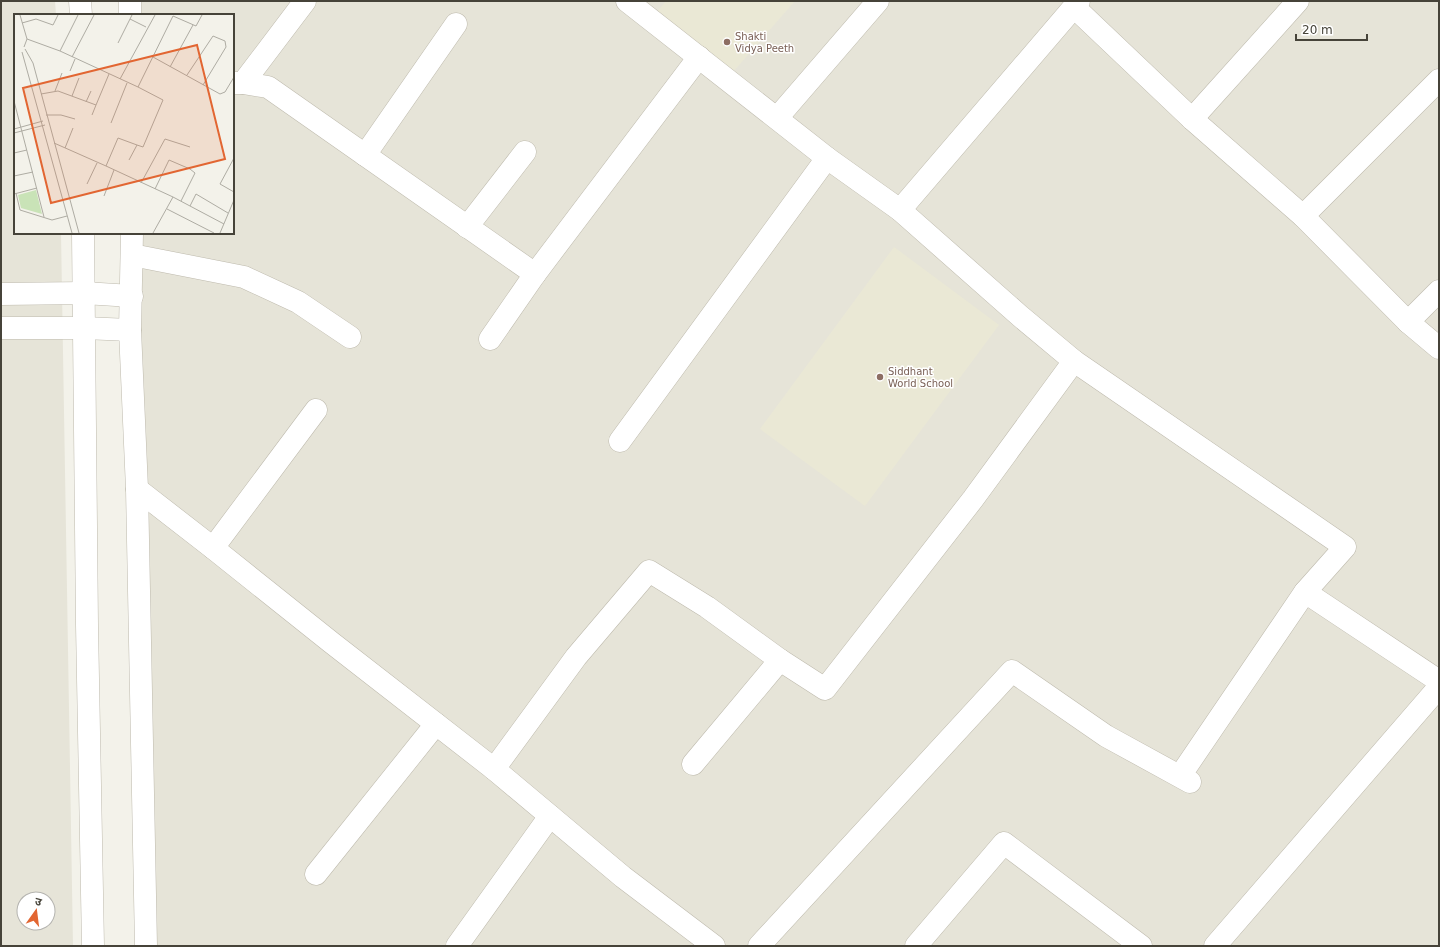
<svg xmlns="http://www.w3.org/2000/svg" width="1440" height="947" viewBox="0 0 1440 947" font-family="'DejaVu Sans','Noto Sans Devanagari',sans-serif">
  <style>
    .residential { fill: #e6e4d8; fill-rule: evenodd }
    .education { fill: #eae8d5 }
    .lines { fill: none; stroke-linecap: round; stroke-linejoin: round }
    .minor-casing { stroke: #bebaad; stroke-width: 23 }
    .minor { stroke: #fff; stroke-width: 22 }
    .education-dot { fill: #8d6e63; stroke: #fff; stroke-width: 1.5 }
    .labels { text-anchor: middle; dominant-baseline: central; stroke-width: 3; stroke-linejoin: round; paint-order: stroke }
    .education-label { font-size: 10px; fill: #785e54; stroke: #fff; text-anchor: start }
    .inset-road { fill: none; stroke: #aeaca3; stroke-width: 1 }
    .view { fill: #e26632; fill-opacity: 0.15; stroke: #e26632; stroke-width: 2 }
    .inset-edge { fill: none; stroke: #464339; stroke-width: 2 }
  </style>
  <rect width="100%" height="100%" fill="#f3f2ea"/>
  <!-- residential -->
  <g class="residential">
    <path d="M1,1H55L56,15H15V233H61L73,946H1ZM24,899H48V923H24Z"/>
    <path d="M124,1H1439V946H156L132,233H233V15H124Z"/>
  </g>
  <!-- education -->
  <g class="education">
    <path d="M666,1H795L733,72L656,13Z"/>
    <path d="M894,247L999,325L865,506L760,429Z"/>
  </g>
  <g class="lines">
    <defs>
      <g id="minor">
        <path d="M80,1L81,15"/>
        <path d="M130,1V15"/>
        <path d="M627,1L827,158L900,210L1079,1"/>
        <path d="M1074,7L1192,119L1303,216L1408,322L1439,348"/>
        <path d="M233,83H243L268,87L535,274L490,339"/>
        <path d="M243,83L305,1"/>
        <path d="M777,118L878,1"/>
        <path d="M1192,119L1298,1"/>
        <path d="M365,155L456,24"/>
        <path d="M1303,216L1439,80"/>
        <path d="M467,227L525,152"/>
        <path d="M83,233L87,625L93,946"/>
        <path d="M132,233L130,330L137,489L146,946"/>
        <path d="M132,255L244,277L298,302L350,337"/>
        <path d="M535,274L699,57"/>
        <path d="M1,294L84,293L132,296"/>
        <path d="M1408,322L1439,291"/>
        <path d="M1,328H84L130,330"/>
        <path d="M1074,361L1345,547L1305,592"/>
        <path d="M620,441L827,158"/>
        <path d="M137,489L213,548L332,643L494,769L576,657L649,571L707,607L780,660L693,764"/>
        <path d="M213,548L316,410"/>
        <path d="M780,660L825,689L973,499L1074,361L1020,316L900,210"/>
        <path d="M494,769L623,877L714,946"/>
        <path d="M1180,776L1305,592L1439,681"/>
        <path d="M316,874L436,724"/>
        <path d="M457,946L550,816"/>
        <path d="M759,946L1012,671L1106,736L1190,782"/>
        <path d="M916,946L1004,843L1141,946"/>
        <path d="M1215,946L1439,687"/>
      </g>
    </defs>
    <!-- minor casing -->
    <use href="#minor" class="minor-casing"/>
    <!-- minor -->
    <use href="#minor" class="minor"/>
  </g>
  <!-- markers -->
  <g class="education-dot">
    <circle cx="727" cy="42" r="4"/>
    <circle cx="880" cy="377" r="4"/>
  </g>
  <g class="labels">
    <!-- education labels -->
    <g class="education-label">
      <text x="735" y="36">Shakti<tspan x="735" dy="12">Vidya Peeth</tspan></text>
      <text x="888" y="371">Siddhant<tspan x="888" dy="12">World School</tspan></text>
    </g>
  </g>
  <!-- overview -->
  <g transform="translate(14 14)">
    <rect width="220" height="220" fill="#f3f2ea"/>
    <path d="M22,176L28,200L7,194L4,181Z" fill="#c9e3b7"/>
    <path class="inset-road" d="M6,1L13,25L10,33M116,5L132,13M8,9L22,5L39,11L44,1M13,25L46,37L124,73L159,2L182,12L188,1M104,29L118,1M11,35L19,49L65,219M46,37L64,1M8,38L58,219M58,43L80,1M139,43L206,80L211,78L220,63M156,53L179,11M56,57L61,45M173,61L199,22L211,27L212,33L189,71M106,65L141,1M41,77L48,59M27,80L44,77L82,91L78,101M58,82L65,64M0,87L30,203M72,88L77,77M82,91L95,60M32,101H47L61,105M97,109L113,69M0,115L29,107M0,119L31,111M40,129L92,152L104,124L123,131L115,146M123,131L129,133L149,86L124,73M51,134L59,114M0,139L13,136M220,144L206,170L220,178M92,152L159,183L139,219M0,162L19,158M127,169L151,125L176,133M73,170L83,149M141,175L155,146L176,155L181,159L167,187M2,179L6,196L38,206L53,202M0,180L23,174M90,182L100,156M159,183L210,210M176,192L182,180L214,199M153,195L200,219M206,219L220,186"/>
    <path class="view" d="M183,31L211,145L37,189L9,74Z"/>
    <rect width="220" height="220" class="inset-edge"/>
  </g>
  <!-- border -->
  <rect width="1440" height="947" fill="none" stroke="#464339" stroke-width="4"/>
  <!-- north arrow -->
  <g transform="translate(36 911) rotate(14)"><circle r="19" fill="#ffffff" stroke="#b5b4b0"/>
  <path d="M0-3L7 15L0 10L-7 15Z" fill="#e26632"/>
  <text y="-6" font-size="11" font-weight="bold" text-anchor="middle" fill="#464339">उ</text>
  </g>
  <!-- scale -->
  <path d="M1296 34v6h71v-6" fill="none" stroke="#464339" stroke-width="2"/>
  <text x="1302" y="34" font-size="12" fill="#464339" stroke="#ffffff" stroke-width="3" paint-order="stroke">20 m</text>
</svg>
